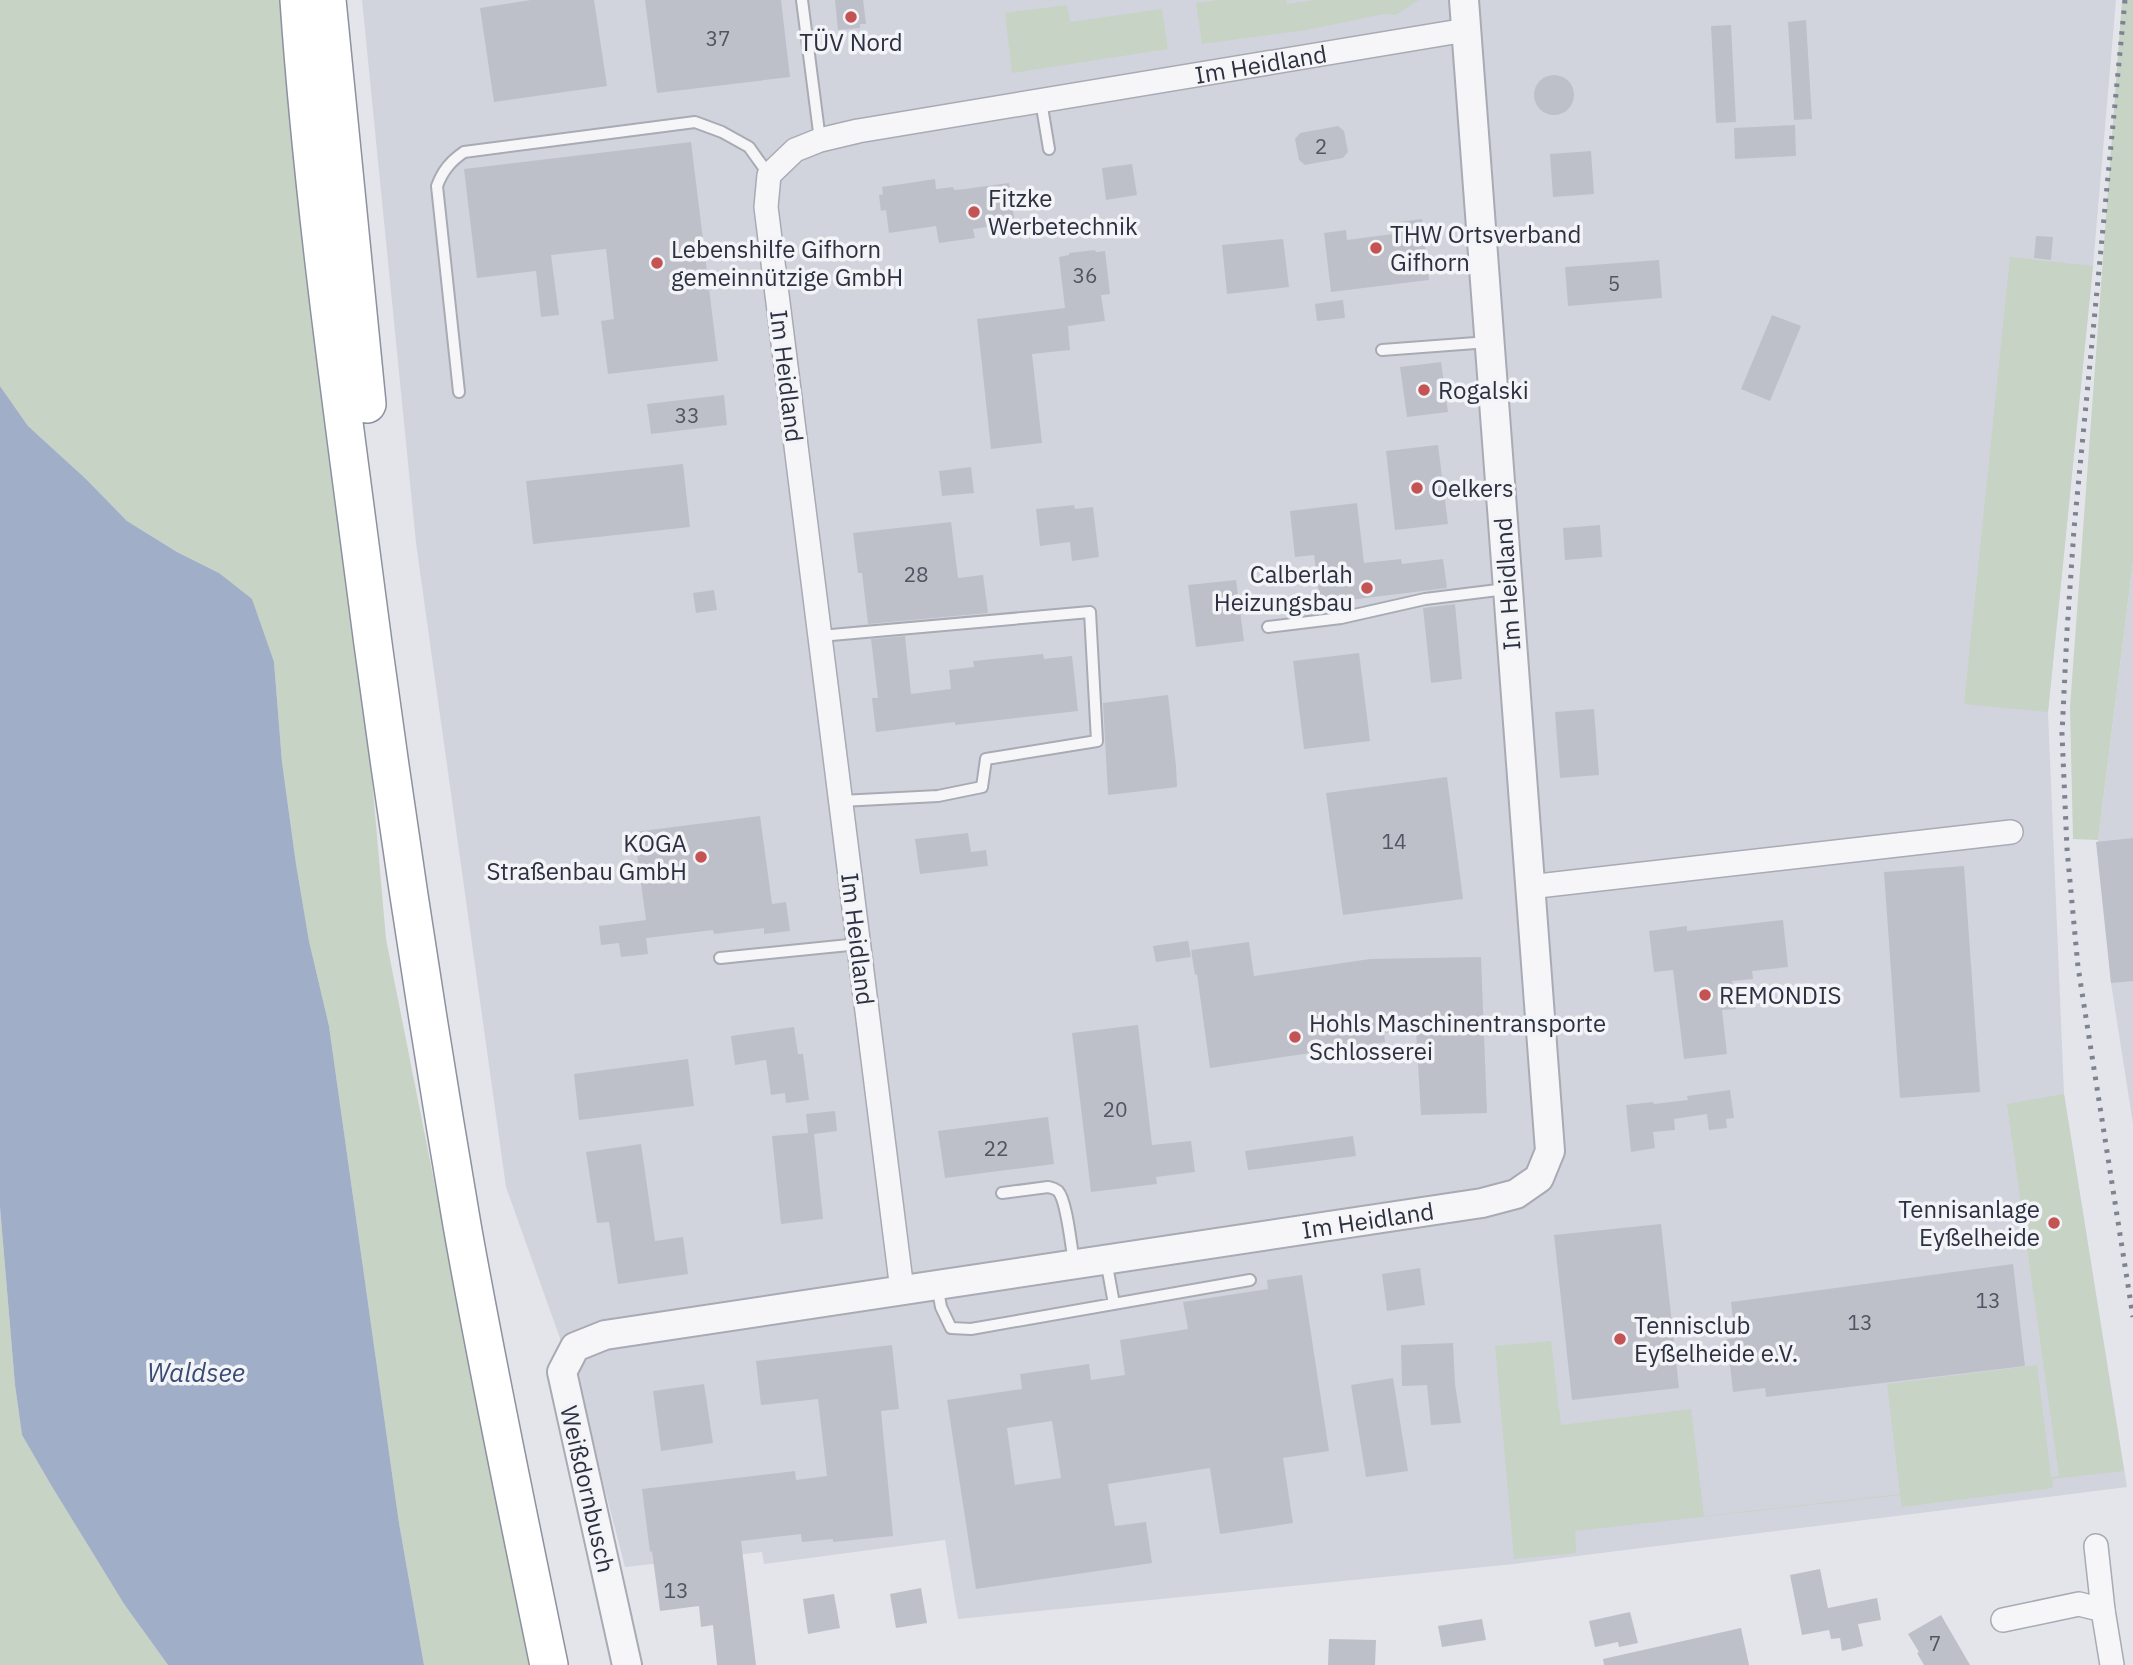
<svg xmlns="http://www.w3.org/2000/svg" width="2133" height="1665" font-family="'IBM Plex Sans',sans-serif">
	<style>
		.built { fill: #d1d4dc }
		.green { fill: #c7d3c5 }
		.water { fill: #a1aec7 }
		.building { fill: #bec0c9; fill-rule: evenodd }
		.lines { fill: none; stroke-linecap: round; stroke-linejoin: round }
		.service-casing { stroke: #a8abb4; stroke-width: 14 }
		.minor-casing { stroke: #a8abb4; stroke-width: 26 }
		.tertiary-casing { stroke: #a8abb4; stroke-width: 32 }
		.trunk-casing { stroke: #8c91a0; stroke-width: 40 }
		.service { stroke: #f6f6f9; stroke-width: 10 }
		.minor { stroke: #f6f6f9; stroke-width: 23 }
		.tertiary { stroke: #f6f6f9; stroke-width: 28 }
		.trunk { stroke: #fff; stroke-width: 37 }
		.rail { stroke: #7e8392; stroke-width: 5; stroke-dasharray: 3.5 7; stroke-linecap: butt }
		.poi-dot { fill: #c45354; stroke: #f3f4f7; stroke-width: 2.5 }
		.labels { text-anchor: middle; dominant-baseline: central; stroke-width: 7; stroke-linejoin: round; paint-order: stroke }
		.number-label { font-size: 21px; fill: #505563 }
		.poi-label { font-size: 24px; fill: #2c3141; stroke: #f3f4f7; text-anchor: start }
		.street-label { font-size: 24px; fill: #2c3141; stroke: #f3f4f7 }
		.water-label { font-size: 26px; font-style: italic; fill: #394b72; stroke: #f3f4f7 }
	</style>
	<rect width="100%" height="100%" fill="#e3e5ea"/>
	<path class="built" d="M 362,0 L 2116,0 L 2093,266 L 2048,712 L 2064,1094 L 2127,1487 L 1514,1564 L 958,1619 L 945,1540 L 764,1564 L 762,1552 L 625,1567 L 581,1397 L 506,1187 L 416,543 Z
		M 2133,562 L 2133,1124 L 2111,983 L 2098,840 Z"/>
	<path class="green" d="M 0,0 L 304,0 L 386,939 L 530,1665 L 424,1665 L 399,1523 L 329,1026 L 309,941 L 296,864 L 282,762 L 274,662 L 219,573 L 177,552 L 127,521 L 86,479 L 28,426 L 0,386 Z
		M 1218,0 L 1286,0 L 1287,4 L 1315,0 L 1419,0 L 1396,15 L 1384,14 L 1306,30 L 1202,44 L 1196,3 Z
		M 2122,0 L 2133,0 L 2133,562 L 2098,840 L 2073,839 L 2070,707 Z
		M 1067,5 L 1070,22 L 1162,9 L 1168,49 L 1012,73 L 1005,13 Z
		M 2010,257 L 2093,266 L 2048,712 L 1964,704 Z
		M 2064,1094 L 2124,1471 L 2052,1479 L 2053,1488 L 1902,1507 L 1900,1495 L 1575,1531 L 1576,1553 L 1514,1559 L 1495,1346 L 1551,1341 L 1561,1425 L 1691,1409 L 1704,1516 L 1900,1494 L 1887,1384 L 2037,1365 L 2051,1477 L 2059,1476 L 2007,1104 Z
		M 0,1207 L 15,1385 L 22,1435 L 51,1485 L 124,1604 L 168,1665 L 0,1665 Z"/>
	<path class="water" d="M 0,386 L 28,426 L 86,479 L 127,521 L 177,552 L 219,573 L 252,599 L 274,662 L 282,762 L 296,864 L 309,941 L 329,1026 L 399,1523 L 424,1665 L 168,1665 L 124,1604 L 51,1485 L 22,1435 L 15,1385 L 0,1207 Z"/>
	<path class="building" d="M 531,0 L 594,0 L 607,86 L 494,102 L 480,8 Z
		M 645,0 L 781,0 L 790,77 L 657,93 Z
		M 835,0 L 863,0 L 866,24 L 860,24 L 860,28 L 838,30 Z
		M 1806,20 L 1812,119 L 1794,120 L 1788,22 Z
		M 1731,25 L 1736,122 L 1716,123 L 1711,26 Z
		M1534 95a20 20 0 1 1 40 0a20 20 0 1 1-40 0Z
		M 1795,125 L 1796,156 L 1735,159 L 1734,128 Z
		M 1338,126 L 1344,131 L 1348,152 L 1343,158 L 1305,165 L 1299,160 L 1295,139 L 1300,133 Z
		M 691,142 L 718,361 L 608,374 L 601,321 L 614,319 L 606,249 L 551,255 L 559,315 L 541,317 L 536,271 L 477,278 L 464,169 Z
		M 1591,151 L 1594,194 L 1553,197 L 1550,154 Z
		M 1132,164 L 1137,195 L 1106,200 L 1102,168 Z
		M 935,179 L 936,189 L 953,187 L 954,190 L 965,189 L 1009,183 L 1015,223 L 973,229 L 975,238 L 939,243 L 936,226 L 889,233 L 886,210 L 881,211 L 879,195 L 883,194 L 882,187 Z
		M 1422,219 L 1429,280 L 1331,292 L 1324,233 L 1346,230 L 1347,240 L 1393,234 L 1392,223 Z
		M 2036,236 L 2053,237 L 2051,260 L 2034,258 Z
		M 1283,239 L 1289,287 L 1227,294 L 1222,245 Z
		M 1095,250 L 1096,252 L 1105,251 L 1110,294 L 1101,295 L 1105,321 L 1068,326 L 1070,350 L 1032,354 L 1042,443 L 991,449 L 977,319 L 1065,308 L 1059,257 L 1069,255 L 1069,253 Z
		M 1659,260 L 1662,298 L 1568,306 L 1565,267 Z
		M 1343,300 L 1345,318 L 1317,321 L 1315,304 Z
		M 1772,315 L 1801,326 L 1770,401 L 1741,389 Z
		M 1441,362 L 1448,412 L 1407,417 L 1400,367 Z
		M 724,395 L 727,425 L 651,434 L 647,404 Z
		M 1438,445 L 1448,524 L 1395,530 L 1386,451 Z
		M 683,464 L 690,527 L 533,544 L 526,481 Z
		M 971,467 L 974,493 L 942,496 L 939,471 Z
		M 1357,503 L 1364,563 L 1401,559 L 1402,564 L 1443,559 L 1447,588 L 1341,601 L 1342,610 L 1321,613 L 1314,555 L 1295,557 L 1290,511 Z
		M 1074,505 L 1075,509 L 1093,507 L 1099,557 L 1072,561 L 1070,542 L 1040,546 L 1036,509 Z
		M 951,522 L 958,578 L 983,575 L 988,613 L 868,624 L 862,573 L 858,573 L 853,533 Z
		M 1600,525 L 1602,557 L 1565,560 L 1563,528 Z
		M 1236,580 L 1244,641 L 1196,647 L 1188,585 Z
		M 714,590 L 717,610 L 696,613 L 693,593 Z
		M 1455,604 L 1462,679 L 1431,683 L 1423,608 Z
		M 905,636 L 911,694 L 951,689 L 949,670 L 974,667 L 973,661 L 1043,654 L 1044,659 L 1072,656 L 1078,711 L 955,725 L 955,722 L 876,732 L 872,698 L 878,698 L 871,639 Z
		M 1359,653 L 1370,741 L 1304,749 L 1293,661 Z
		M 1168,695 L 1176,766 L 1177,787 L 1108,795 L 1103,703 Z
		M 1594,709 L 1599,775 L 1560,778 L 1555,712 Z
		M 1447,777 L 1463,899 L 1343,915 L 1326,793 Z
		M 760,816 L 772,904 L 786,902 L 790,931 L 764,934 L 764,928 L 714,934 L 713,930 L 646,938 L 648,954 L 621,957 L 619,943 L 601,945 L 599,926 L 646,920 L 634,832 Z
		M 968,833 L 971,852 L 986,850 L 988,866 L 920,874 L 915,839 Z
		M 2133,838 L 2133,981 L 2111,983 L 2096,842 Z
		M 1964,866 L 1980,1092 L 1900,1098 L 1884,872 Z
		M 1783,920 L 1788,967 L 1752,971 L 1753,979 L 1732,981 L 1736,1009 L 1722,1010 L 1727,1054 L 1684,1059 L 1673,970 L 1654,972 L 1649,931 L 1687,926 L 1687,931 Z
		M 1188,941 L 1191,957 L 1156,962 L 1153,946 Z
		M 1249,942 L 1254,976 L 1370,959 L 1481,957 L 1487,1113 L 1421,1115 L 1416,1030 L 1384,1033 L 1385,1042 L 1210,1068 L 1197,974 L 1195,975 L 1191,950 Z
		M 1138,1025 L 1152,1145 L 1191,1141 L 1195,1172 L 1156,1177 L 1157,1184 L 1091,1192 L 1072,1033 Z
		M 794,1027 L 798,1054 L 803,1054 L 809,1100 L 786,1103 L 785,1093 L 771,1095 L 766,1060 L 735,1065 L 731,1036 Z
		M 688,1059 L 694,1106 L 579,1120 L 574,1074 Z
		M 1730,1090 L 1734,1118 L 1726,1119 L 1727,1128 L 1709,1130 L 1707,1114 L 1674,1119 L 1675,1130 L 1653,1132 L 1655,1148 L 1631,1152 L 1626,1105 L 1653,1102 L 1654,1104 L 1688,1100 L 1687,1096 Z
		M 835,1111 L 837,1131 L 814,1134 L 823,1219 L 781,1224 L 772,1136 L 808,1133 L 806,1114 Z
		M 1048,1117 L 1054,1164 L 945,1178 L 938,1131 Z
		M 1353,1136 L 1356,1156 L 1248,1170 L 1245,1151 Z
		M 641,1144 L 655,1241 L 683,1237 L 688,1274 L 618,1284 L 609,1222 L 597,1223 L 586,1152 Z
		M 1661,1224 L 1679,1388 L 1572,1400 L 1554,1235 Z
		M 2013,1264 L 2025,1366 L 1766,1397 L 1765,1388 L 1733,1392 L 1727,1339 L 1735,1338 L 1731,1302 Z
		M 1420,1268 L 1425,1305 L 1387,1311 L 1382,1274 Z
		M 1302,1275 L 1329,1451 L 1283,1458 L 1293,1523 L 1220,1534 L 1210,1468 L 1108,1484 L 1115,1526 L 1146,1522 L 1152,1563 L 976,1589 L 947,1400 L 1022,1389 L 1020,1374 L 1089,1364 L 1091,1380 L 1125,1375 L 1120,1340 L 1188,1329 L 1183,1302 L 1268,1289 L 1267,1280 ZM 1052,1421 L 1061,1478 L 1015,1485 L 1007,1428 Z
		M 1453,1343 L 1455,1384 L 1461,1423 L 1431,1425 L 1427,1385 L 1402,1386 L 1401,1345 Z
		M 892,1345 L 899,1409 L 881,1411 L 893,1536 L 833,1542 L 833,1539 L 802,1542 L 801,1534 L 741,1541 L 756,1665 L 717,1665 L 713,1625 L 701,1627 L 699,1606 L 660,1611 L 652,1551 L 650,1552 L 642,1489 L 795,1471 L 796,1480 L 827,1476 L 818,1399 L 761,1405 L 756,1361 Z
		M 1393,1378 L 1408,1471 L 1366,1477 L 1351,1385 Z
		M 704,1384 L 713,1443 L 661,1451 L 653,1391 Z
		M 1820,1569 L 1828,1608 L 1877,1598 L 1881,1620 L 1858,1624 L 1863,1646 L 1842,1651 L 1840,1638 L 1831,1639 L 1829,1630 L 1802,1635 L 1790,1575 Z
		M 921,1588 L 927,1623 L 896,1628 L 890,1594 Z
		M 834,1594 L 840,1628 L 808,1634 L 803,1599 Z
		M 1630,1612 L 1638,1643 L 1619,1647 L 1618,1642 L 1595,1647 L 1589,1621 Z
		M 1941,1615 L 1970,1665 L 1924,1665 L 1917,1653 L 1919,1652 L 1908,1634 Z
		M 1482,1619 L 1486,1640 L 1442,1647 L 1438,1626 Z
		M 1741,1628 L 1749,1665 L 1604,1665 L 1603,1659 Z
		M 1329,1639 L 1376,1640 L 1375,1665 L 1328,1665 Z"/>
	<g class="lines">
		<defs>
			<path id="service" d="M 802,0 L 820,140
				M 1041,101 L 1049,149
				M 1382,350 L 1489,342
				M 459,392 L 437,186 C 443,170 451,161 464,152 L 695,122 L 722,132 L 749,147 L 769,175
				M 1268,627 L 1341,618 L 1425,599 L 1506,589
				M 820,636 L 1090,612 L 1097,741 L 986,759 L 982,787 L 938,796 L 841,801
				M 720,958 L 859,944
				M 1002,1193 L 1048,1187 C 1053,1188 1054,1188 1058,1191 C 1067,1201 1071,1247 1074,1262
				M 1106,1260 L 1114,1304
				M 937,1285 L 941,1307 L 951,1328 L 971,1329 L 1250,1280"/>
			<g id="minor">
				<path d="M 1529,887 L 2011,832"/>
				<path id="s1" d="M 902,1290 L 766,207 L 769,175 L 795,150 L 820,140 L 858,131 L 1466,30"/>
				<path d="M 2096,1546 L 2103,1610 L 2112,1665"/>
				<path d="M 2003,1620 L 2079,1604 L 2103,1610"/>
			</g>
			<g id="tertiary">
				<path id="s2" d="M 627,1665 L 562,1372 L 575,1347 L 605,1335 L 1482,1203 L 1516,1194 L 1539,1178 L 1550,1151 L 1464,0"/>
			</g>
			<path id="trunk" d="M 299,0 C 311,174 334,348 357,522 C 387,757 422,991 462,1225 C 488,1372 519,1519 549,1665
				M 327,0 L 367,404"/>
		</defs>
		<use href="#service" class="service-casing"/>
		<use href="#minor" class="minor-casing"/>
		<use href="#tertiary" class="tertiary-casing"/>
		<use href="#trunk" class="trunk-casing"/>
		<use href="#service" class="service"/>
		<use href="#minor" class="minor"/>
		<use href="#tertiary" class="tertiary"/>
		<use href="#trunk" class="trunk"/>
		<path class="rail" d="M 2125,0 L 2074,529 L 2067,631 L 2062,734 L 2067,849 L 2078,967 L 2133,1317"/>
	</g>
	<g class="poi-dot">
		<circle cx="851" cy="17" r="7"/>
		<circle cx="974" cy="212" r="7"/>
		<circle cx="1376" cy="248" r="7"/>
		<circle cx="657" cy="263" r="7"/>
		<circle cx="1424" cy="390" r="7"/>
		<circle cx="1417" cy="488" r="7"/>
		<circle cx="1367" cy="588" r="7"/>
		<circle cx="701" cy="857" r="7"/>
		<circle cx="1705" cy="995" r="7"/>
		<circle cx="1295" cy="1037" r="7"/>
		<circle cx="2054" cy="1223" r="7"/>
		<circle cx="1620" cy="1339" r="7"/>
	</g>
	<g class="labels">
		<g class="number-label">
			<text x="718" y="38">37</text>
			<text x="1321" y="146">2</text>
			<text x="1085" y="275">36</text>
			<text x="1614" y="283">5</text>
			<text x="687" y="415">33</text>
			<text x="916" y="574">28</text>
			<text x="1394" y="841">14</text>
			<text x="1115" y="1109">20</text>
			<text x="996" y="1148">22</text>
			<text x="1988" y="1300">13</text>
			<text x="1860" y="1322">13</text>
			<text x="676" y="1590">13</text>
			<text x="1935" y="1643">7</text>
		</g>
		<g class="poi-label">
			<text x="851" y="42" text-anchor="middle">TÜV Nord</text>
			<text x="988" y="198">Fitzke<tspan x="988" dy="28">Werbetechnik</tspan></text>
			<text x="1390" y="234">THW Ortsverband<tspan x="1390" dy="28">Gifhorn</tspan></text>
			<text x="671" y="249">Lebenshilfe Gifhorn<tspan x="671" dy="28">gemeinnützige GmbH</tspan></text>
			<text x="1438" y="390">Rogalski</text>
			<text x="1431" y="488">Oelkers</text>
			<text x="1353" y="574" text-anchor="end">Calberlah<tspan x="1353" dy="28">Heizungsbau</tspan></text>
			<text x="687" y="843" text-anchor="end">KOGA<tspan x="687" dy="28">Straßenbau GmbH</tspan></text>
			<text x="1719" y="995">REMONDIS</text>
			<text x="1309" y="1023">Hohls Maschinentransporte<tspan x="1309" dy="28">Schlosserei</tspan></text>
			<text x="2040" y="1209" text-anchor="end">Tennisanlage<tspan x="2040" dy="28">Eyßelheide</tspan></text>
			<text x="1634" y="1325">Tennisclub<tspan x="1634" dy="28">Eyßelheide e.V.</tspan></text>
		</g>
		<g class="street-label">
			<text stroke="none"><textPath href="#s1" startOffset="1634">Im Heidland</textPath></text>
			<text transform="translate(787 376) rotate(83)">Im Heidland</text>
			<text transform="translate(1507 584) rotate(-94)">Im Heidland</text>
			<text transform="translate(858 939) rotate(83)">Im Heidland</text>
			<text stroke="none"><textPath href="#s2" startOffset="1132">Im Heidland</textPath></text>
			<text transform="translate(588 1489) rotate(77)">Weißdornbusch</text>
		</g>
		<g class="water-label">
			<text x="196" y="1372">Waldsee</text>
		</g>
	</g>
</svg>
